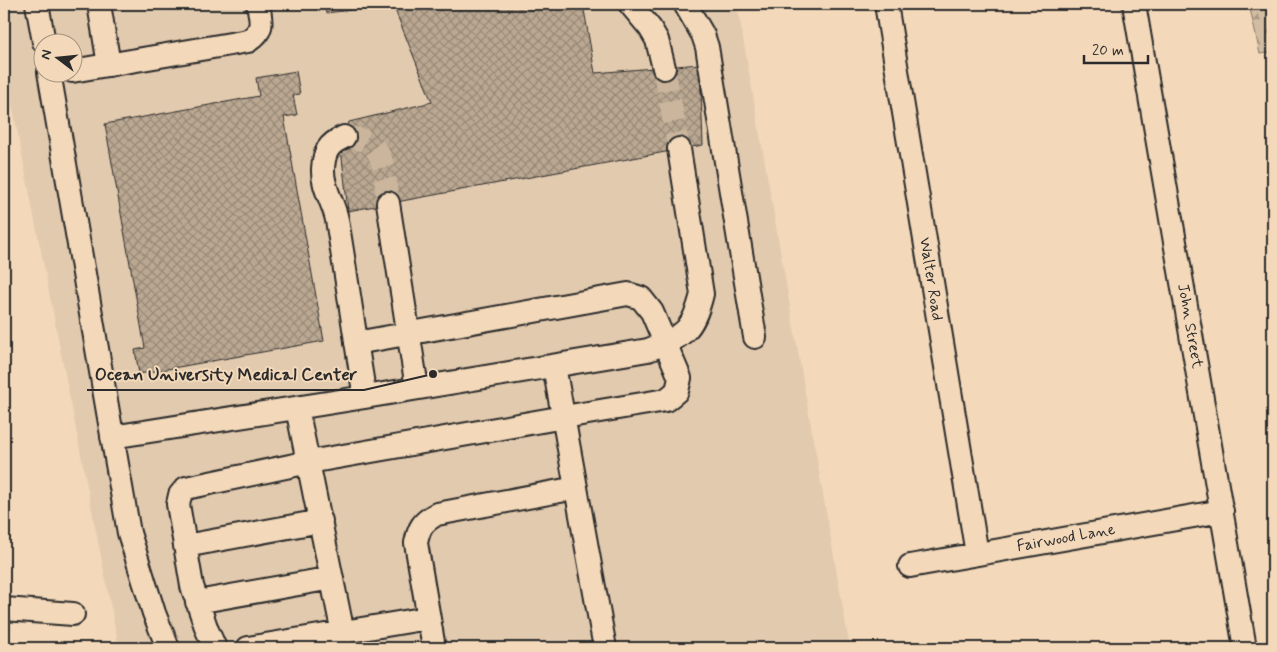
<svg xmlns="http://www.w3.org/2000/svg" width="1277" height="652" font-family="Mynerve,sans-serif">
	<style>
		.built { fill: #e2caae; fill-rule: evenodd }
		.forest { fill: url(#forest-firs); stroke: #7e7466 }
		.building { fill: url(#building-cross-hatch); stroke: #2b2b2b }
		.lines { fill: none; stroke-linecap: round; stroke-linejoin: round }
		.minor-tunnel { stroke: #cbb69d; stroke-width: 22; stroke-dasharray: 22 11; stroke-linecap: butt }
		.minor-casing { stroke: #2b2b2b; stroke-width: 26 }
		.minor { stroke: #f3d9ba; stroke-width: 22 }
		.labels { text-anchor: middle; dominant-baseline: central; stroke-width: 4; stroke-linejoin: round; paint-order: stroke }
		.street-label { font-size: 16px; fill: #2b2b2b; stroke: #f3d9ba }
		.leader { fill: none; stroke: #2b2b2b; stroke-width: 2 }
		.callout-dot { fill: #2b2b2b; stroke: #f3d9ba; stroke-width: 2 }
		.callout-label { font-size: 18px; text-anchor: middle; font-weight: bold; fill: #2b2b2b; stroke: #f3d9ba; stroke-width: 4; stroke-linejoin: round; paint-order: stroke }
	</style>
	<defs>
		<pattern id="forest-firs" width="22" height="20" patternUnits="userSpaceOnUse" patternTransform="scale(1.25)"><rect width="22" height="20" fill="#d2bda2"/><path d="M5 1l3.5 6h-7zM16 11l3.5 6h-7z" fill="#ab9a84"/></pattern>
		<pattern id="building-cross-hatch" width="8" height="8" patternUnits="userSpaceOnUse" patternTransform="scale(1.25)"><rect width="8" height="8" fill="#bba892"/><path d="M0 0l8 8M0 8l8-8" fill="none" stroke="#988977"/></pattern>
	</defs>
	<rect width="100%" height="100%" fill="#f3d9ba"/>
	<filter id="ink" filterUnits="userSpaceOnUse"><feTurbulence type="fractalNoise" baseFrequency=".02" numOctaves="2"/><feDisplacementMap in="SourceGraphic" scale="10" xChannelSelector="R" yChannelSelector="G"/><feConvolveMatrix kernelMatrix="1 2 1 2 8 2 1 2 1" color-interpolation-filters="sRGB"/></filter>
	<g filter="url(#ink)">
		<path class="built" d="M 4,4 L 737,4 L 850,648 L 119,648 L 11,99 L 4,46 ZM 42,42 L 72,42 L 72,72 L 42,72 Z"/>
		<path class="forest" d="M 1249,4 L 1273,4 L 1273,52 L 1260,54 Z"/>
		<path class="building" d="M 291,4 L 312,4 L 292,7 Z
			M 323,4 L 583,4 L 595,73 L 700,64 L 703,145 L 348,211 L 341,149 L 349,122 L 432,102 L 393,5 L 326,13 Z
			M 296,71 L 300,94 L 293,95 L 297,115 L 284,117 L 324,341 L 139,374 L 135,350 L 145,348 L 105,124 L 259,96 L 256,78 Z"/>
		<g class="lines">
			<path class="minor-tunnel" d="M 664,68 L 679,149
				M 344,137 C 388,138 383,170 388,203"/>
			<defs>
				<path id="minor" d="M 37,4 L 44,42
					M 99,4 L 109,65
					M 630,4 L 650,28 L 657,40 L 664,68
					M 685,4 L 703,35 L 707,47 L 755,337
					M 886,4 L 977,554
					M 1134,4 L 1245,648
					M 72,71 L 248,41 C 265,30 261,21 258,4
					M 49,72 L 129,533 L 154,613 L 168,648
					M 344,137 C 328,144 324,152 323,169 C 322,188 334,203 337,220 C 347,279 355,338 365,397
					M 388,203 L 417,388
					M 554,366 L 605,648
					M 297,408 L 346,648
					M 112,437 L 365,397 L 648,350 C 683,337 693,331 702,294 L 679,149
					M 185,546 L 321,521
					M 910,566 L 1222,511
					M 197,602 L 332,578
					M 4,609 L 73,614
					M 215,648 L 207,630 L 192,586 L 178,504 L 180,495 L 186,488 L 309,462 L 564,417 L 666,400 L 677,391 L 680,378 L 652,312 L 641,298 L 628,294 L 356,343
					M 248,648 L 428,618
					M 434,648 L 416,543 C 419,528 422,522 437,514 L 576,488"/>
			</defs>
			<use href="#minor" class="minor-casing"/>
			<use href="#minor" class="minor"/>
		</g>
	</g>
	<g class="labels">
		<g class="street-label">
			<text transform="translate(931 279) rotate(81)">Walter Road</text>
			<text transform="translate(1190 326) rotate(80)">John Street</text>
			<text transform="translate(1066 538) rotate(-10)">Fairwood Lane</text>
		</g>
	</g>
	<path class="leader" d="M433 374L364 390H87"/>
	<circle class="callout-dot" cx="433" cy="374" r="5"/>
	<g class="callout-label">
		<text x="226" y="380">Ocean University Medical Center</text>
	</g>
	<rect width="1277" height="652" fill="none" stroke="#f3d9ba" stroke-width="20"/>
	<rect x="10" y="10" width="1257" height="632" fill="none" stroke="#2b2b2b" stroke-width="2" filter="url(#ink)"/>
	<g transform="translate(58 58) rotate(286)"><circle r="24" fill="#f3d9ba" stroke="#a39381"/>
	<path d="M0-4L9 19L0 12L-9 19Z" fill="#2b2b2b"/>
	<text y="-8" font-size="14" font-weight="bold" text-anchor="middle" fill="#2b2b2b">N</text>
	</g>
	<path d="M1084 55v8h64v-8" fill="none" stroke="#2b2b2b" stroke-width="2.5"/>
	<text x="1092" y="55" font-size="15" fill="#2b2b2b" stroke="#f3d9ba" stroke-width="4" paint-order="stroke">20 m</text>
</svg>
